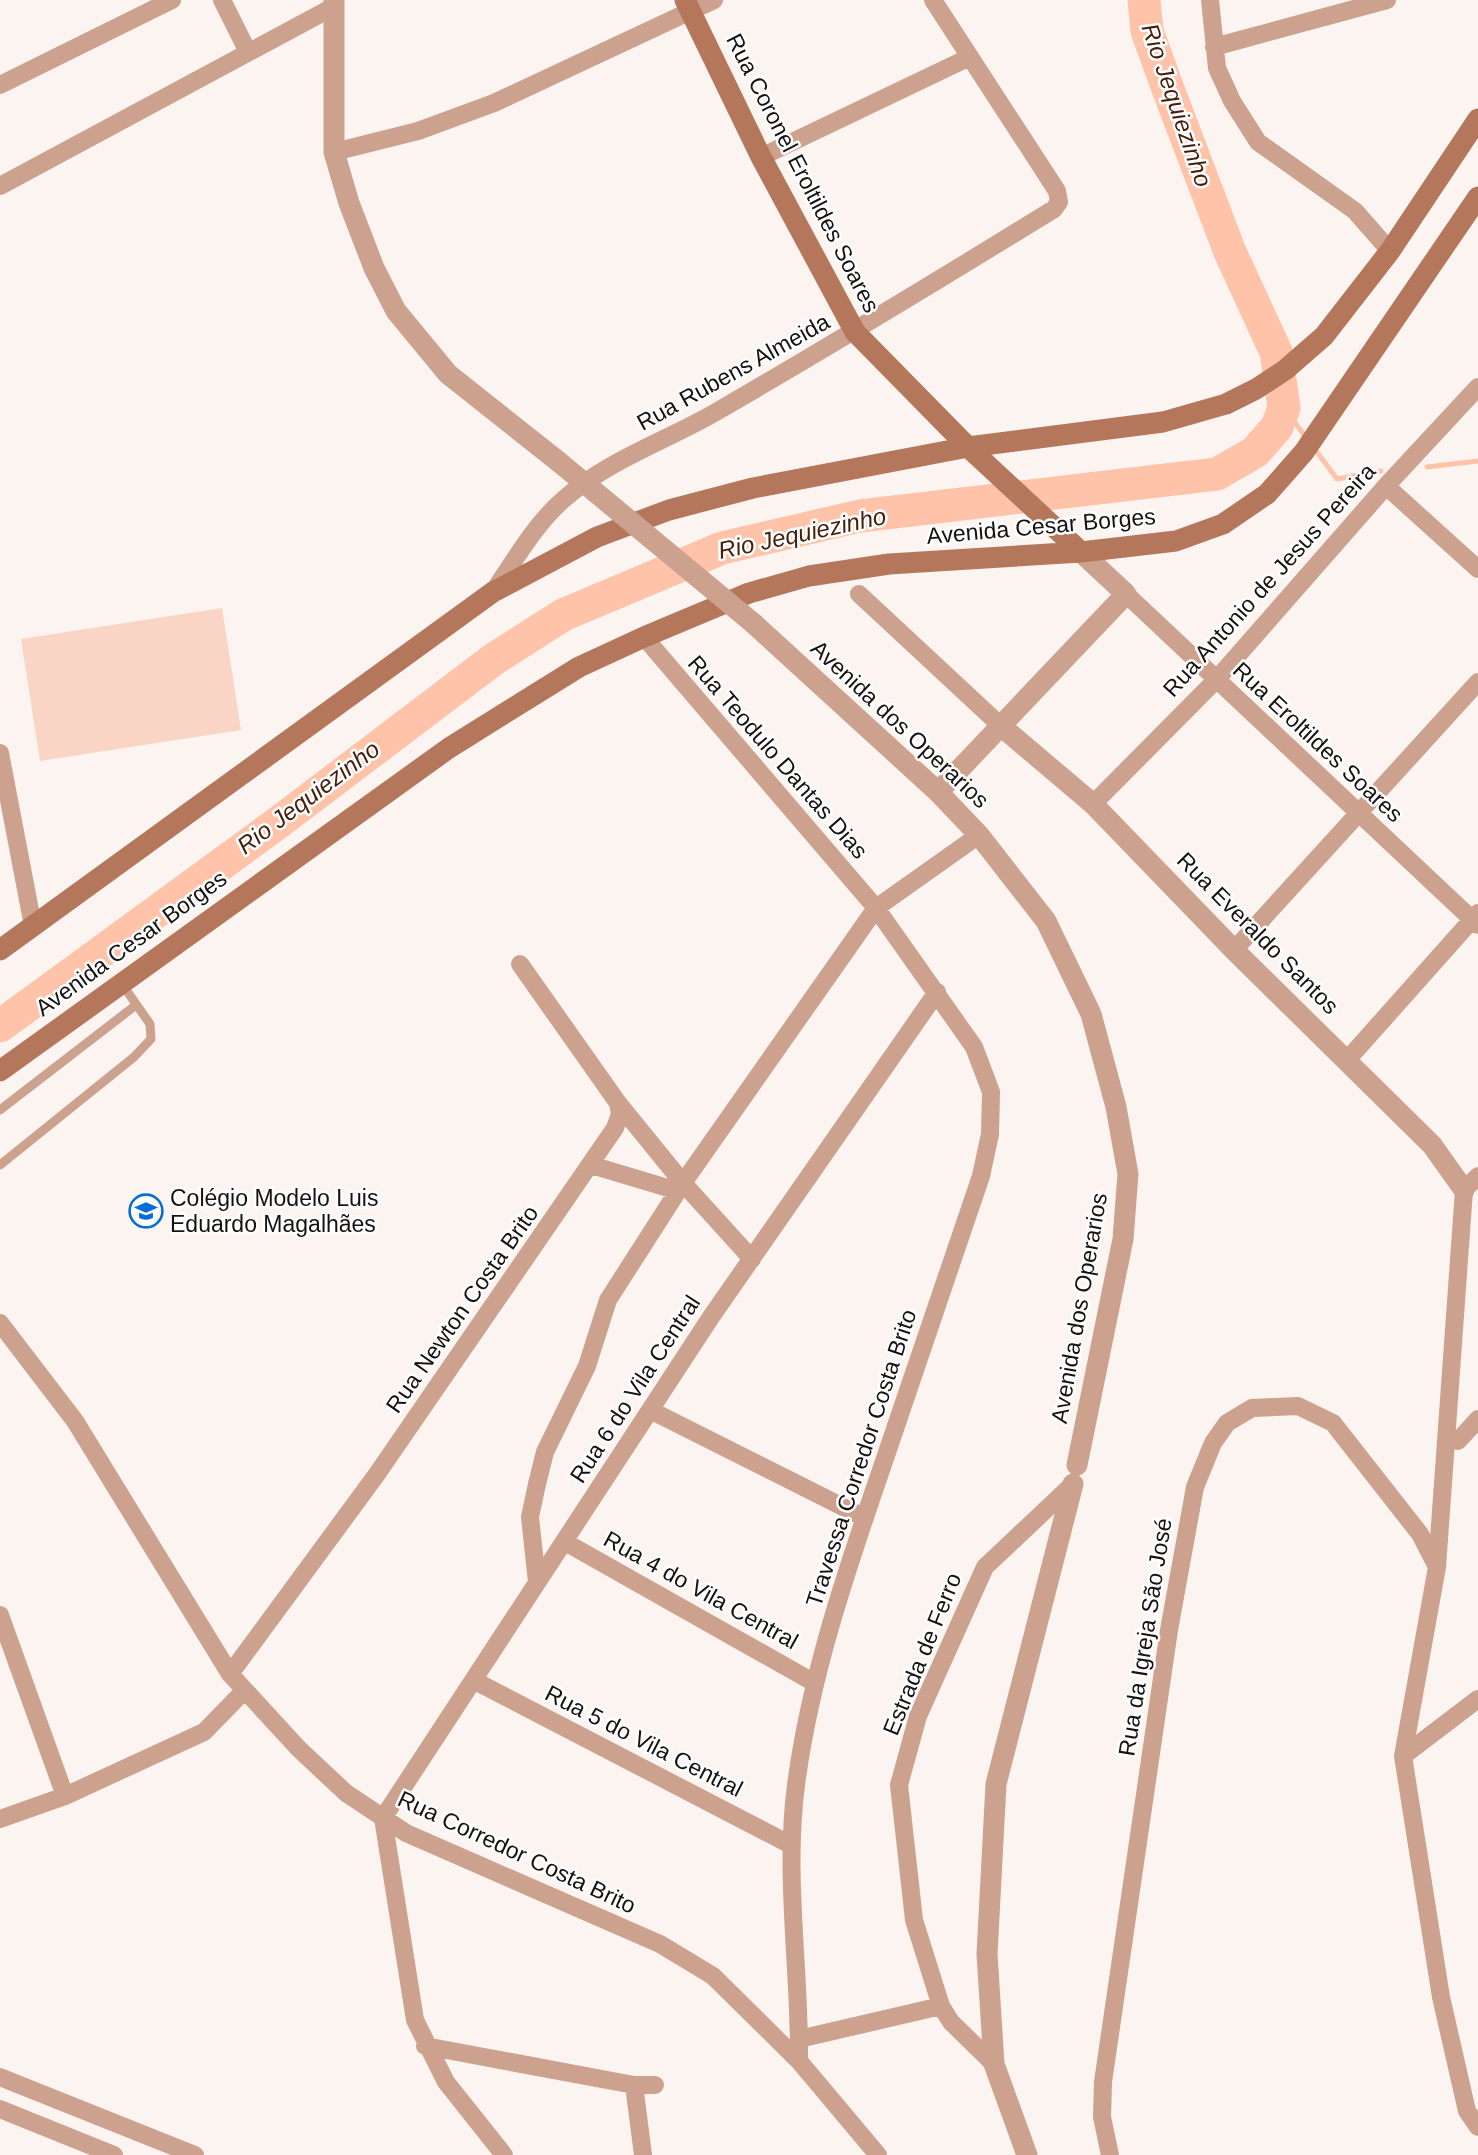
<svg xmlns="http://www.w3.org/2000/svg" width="1478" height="2155" font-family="Helvetica,sans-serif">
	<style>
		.green { fill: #fad4c4 }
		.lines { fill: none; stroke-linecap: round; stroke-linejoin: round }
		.stream { stroke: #fec3a8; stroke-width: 5 }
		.river { stroke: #fec3a8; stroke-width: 33 }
		.service { stroke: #cca18e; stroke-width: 9 }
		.minor { stroke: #cca18e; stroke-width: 18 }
		.tertiary { stroke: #cca18e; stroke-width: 21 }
		.secondary { stroke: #b4775b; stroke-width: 21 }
		.tertiary-bridge { stroke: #cca18e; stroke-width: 21 }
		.labels { text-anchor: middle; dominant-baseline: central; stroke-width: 5; stroke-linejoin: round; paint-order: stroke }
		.street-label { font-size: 23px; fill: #151312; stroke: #fff }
		.poi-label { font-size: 23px; fill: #151312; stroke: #fff; text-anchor: start }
		.water-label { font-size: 24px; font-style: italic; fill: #441f0d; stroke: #fff }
	</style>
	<rect width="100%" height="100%" fill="#fcf4f1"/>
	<path class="green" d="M 222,608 L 241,730 L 40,761 L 21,639 Z"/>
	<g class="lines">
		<path class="stream" d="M 1284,408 L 1308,440
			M 1314,448 L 1337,479 L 1381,471
			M 1427,467 L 1478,461"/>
		<path class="river" d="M 0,1026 L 279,822 L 494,659 L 563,615 L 722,548 L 860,516 L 1217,474 L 1255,452 L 1277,427 L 1284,408 L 1276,352 L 1230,252 L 1168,89 L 1147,31 L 1144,0"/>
		<path class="service" d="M 0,1110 L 136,1005
			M 0,1165 L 134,1057 L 151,1039 L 150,1024 L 122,984"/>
		<path class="minor" d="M 222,0 L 248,52
			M 1210,0 L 1217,68 L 1232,101 L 1258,142 L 1355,211 L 1390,251
			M 1214,47 L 1387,0
			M 0,85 L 172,0
			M 334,152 L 418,131 L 494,103 L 714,0
			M 761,157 L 970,57
			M 0,186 L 333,7
			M 1386,486 L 1478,569
			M 493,592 C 515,560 535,524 564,499 C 608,460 666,441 716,412 C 830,346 942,278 1054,209 L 1059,202 L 1057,191 L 933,0
			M 859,594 L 1001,726
			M 1126,594 L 1478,925
			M 644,637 L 876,908 L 974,1047 L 991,1092 L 990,1134 L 981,1176 C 947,1275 914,1374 880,1473 C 845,1575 810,1678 796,1785 C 784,1876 800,1969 799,2061
			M 0,753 L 33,926
			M 1093,804 L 1216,680 L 1386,486 L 1478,387
			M 1234,950 L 1478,682
			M 1348,1059 L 1478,913
			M 618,1103 L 683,1183 L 752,1259
			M 591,1165 L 678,1191
			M 1478,1176 L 1464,1190 L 1437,1567 L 1403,1756 L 1441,1997 L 1467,2111 L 1478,2127
			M 0,1323 L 75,1421 L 230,1674 L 299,1749 L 346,1793 L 406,1833 L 660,1944 L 713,1976 L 799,2061 L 878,2155
			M 650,1410 L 865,1518
			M 1458,1441 L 1478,1419
			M 565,1542 L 813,1682
			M 537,1582 L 530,1517 L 537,1484 L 545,1452 L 587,1366 L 608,1300 L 683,1183 L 876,908 L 979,835
			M 0,1615 L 65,1796
			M 230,1674 L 377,1474 L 615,1128 L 620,1114 L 618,1103 L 520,964
			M 475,1681 L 791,1845
			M 1403,1756 L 1478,1699
			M 0,1819 L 65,1796 L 204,1732 L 244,1691
			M 799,2039 L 941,2006
			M 425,2046 L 634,2085 L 643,2155
			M 994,2064 L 951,2022 L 941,2006 L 914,1920 L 899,1785 L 918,1716 L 985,1567 L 1073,1484
			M 0,2077 L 195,2155
			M 634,2085 L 655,2085
			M 0,2109 L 114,2155
			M 504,2155 L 446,2082 L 415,2020 L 383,1818 L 711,1317 L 937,992
			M 1110,2155 L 1102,2117 L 1103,2082 L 1169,1630 L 1195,1487 L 1213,1443 L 1227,1423 L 1252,1408 L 1298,1406 L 1333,1423 L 1420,1534 L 1437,1567"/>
		<path class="tertiary" d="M 334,0 L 334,152 L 349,203 L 374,268 L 396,311 L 448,374 L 559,462
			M 753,623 L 938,792 L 979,835 L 1046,921 L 1091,1014 L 1116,1107 L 1128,1174 L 1123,1239 L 1077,1465
			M 1001,726 L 1093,804 L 1234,950 L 1432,1145 L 1464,1190
			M 938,792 L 1126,594 L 1081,552
			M 1027,2155 L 994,2064 L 987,1954 L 996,1784 L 1073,1484"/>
		<path class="secondary" d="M 685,0 L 761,157 L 855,332 L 968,447 L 1081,552
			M 0,950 L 493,592 L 597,537 L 669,510 L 753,488 L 968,447 L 1163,422 L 1226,404 L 1256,389 L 1285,370 L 1324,336 L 1390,251 L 1478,119
			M 0,1071 L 449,748 L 579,667 L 644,637 L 749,593 L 809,576 L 889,564 L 1081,552 L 1176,541 L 1223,524 L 1267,494 L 1304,452 L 1478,197"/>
		<path class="tertiary-bridge" d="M 559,462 L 753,623"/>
	</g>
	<defs>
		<symbol id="school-ring" viewBox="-11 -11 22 22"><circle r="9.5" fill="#fff" stroke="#046ed6" stroke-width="1.5"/><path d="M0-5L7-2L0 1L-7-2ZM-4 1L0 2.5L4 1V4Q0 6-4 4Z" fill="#046ed6"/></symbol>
	</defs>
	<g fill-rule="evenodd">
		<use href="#school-ring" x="127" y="1192" width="38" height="38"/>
	</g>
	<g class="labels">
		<g class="street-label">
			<text transform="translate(803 173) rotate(63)">Rua Coronel Eroltildes Soares</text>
			<text transform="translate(733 372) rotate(-29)">Rua Rubens Almeida</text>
			<text transform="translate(1041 526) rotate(-5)">Avenida Cesar Borges</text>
			<text transform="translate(1269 580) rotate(-48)">Rua Antonio de Jesus Pereira</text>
			<text transform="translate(900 724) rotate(43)">Avenida dos Operarios</text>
			<text transform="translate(1318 742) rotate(43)">Rua Eroltildes Soares</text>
			<text transform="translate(778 757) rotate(49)">Rua Teodulo Dantas Dias</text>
			<text transform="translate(1258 933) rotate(45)">Rua Everaldo Santos</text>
			<text transform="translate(131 943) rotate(-36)">Avenida Cesar Borges</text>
			<text transform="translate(1079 1308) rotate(-80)">Avenida dos Operarios</text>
			<text transform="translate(462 1309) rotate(-55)">Rua Newton Costa Brito</text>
			<text transform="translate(635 1389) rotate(-57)">Rua 6 do Vila Central</text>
			<text transform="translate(861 1458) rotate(-72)">Travessa Corredor Costa Brito</text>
			<text transform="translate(701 1590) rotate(29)">Rua 4 do Vila Central</text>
			<text transform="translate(1145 1637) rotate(-81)">Rua da Igreja São José</text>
			<text transform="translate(922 1654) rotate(-68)">Estrada de Ferro</text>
			<text transform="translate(644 1741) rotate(27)">Rua 5 do Vila Central</text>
			<text transform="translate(517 1852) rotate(25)">Rua Corredor Costa Brito</text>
		</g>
		<g class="poi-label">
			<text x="170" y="1198">Colégio Modelo Luis<tspan x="170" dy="26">Eduardo Magalhães</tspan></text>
		</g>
		<g class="water-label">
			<text transform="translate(1177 105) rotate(71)">Rio Jequiezinho</text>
			<text transform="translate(802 533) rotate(-12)">Rio Jequiezinho</text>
			<text transform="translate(308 797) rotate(-37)">Rio Jequiezinho</text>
		</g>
	</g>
</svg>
